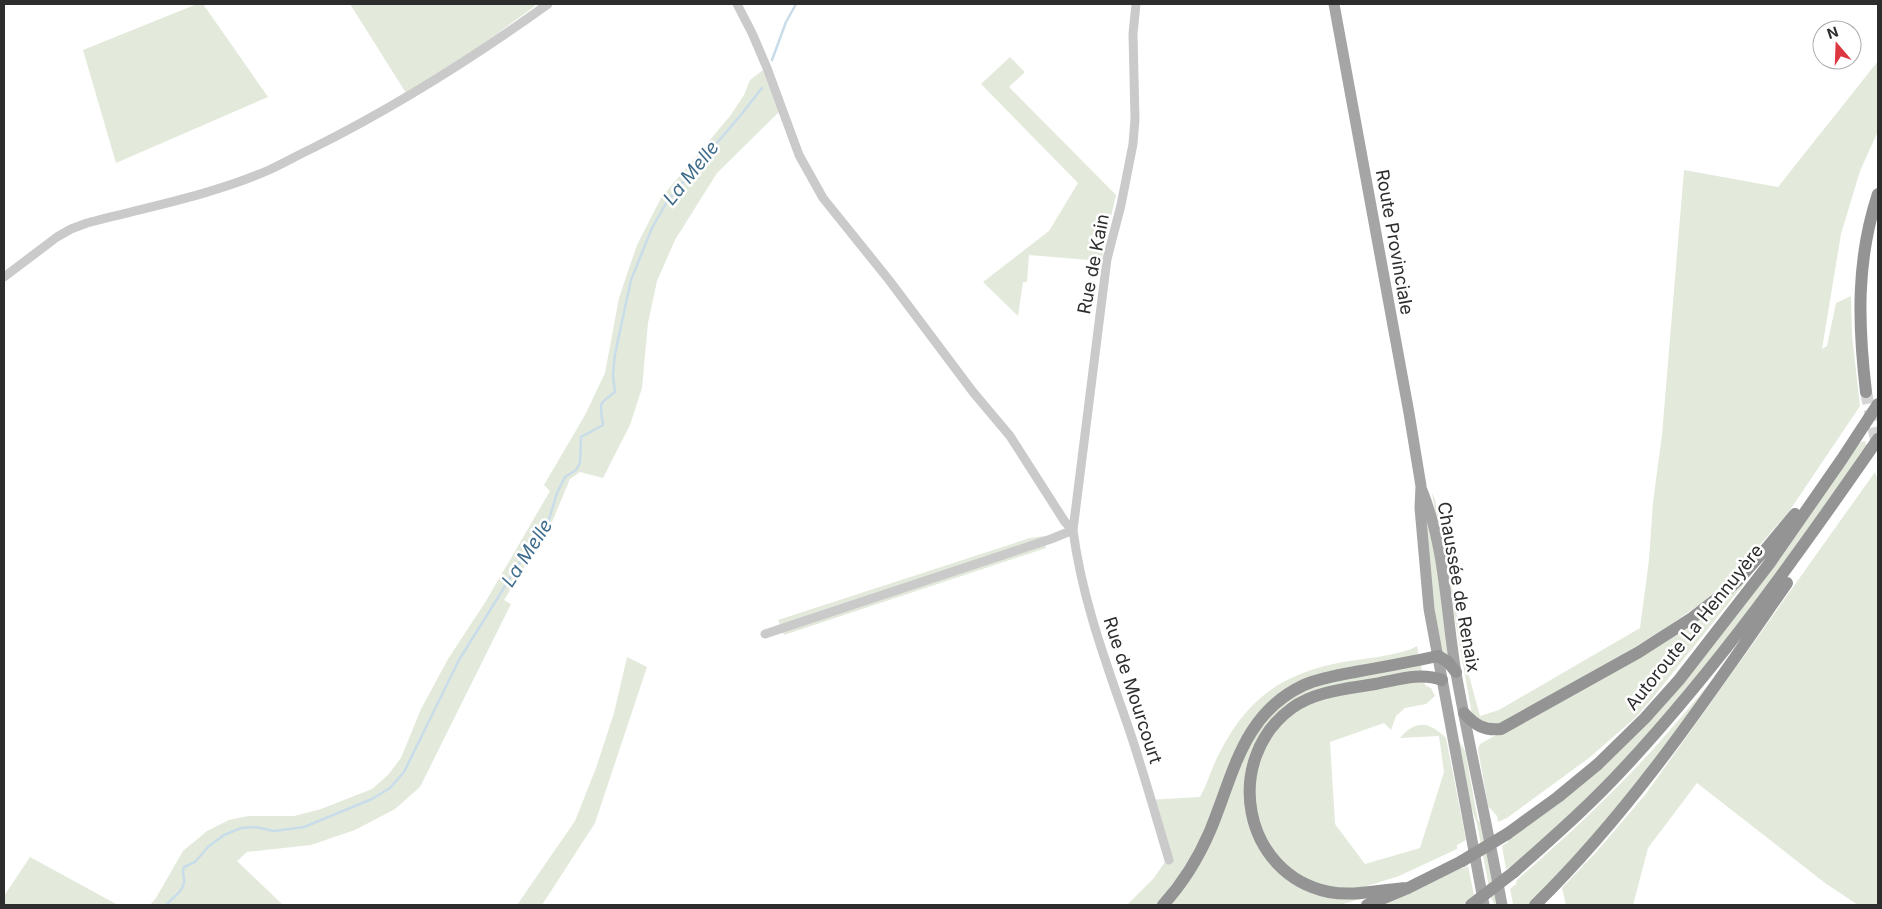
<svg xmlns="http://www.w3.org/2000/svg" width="1882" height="909" font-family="Inter,sans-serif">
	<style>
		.green { fill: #e3eadb }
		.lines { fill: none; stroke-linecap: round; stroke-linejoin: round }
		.stream { stroke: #c8dce9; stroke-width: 2.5 }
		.highway-tunnel { stroke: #d5d5d5; stroke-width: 12; stroke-dasharray: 12 6; stroke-linecap: butt }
		.minor { stroke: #cacaca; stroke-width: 9 }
		.major { stroke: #a5a5a5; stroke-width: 11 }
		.highway { stroke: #949494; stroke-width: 12 }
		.highway-bridge { stroke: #949494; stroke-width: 12 }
		.labels { text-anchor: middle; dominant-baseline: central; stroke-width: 5; stroke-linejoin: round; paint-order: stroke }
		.street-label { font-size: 18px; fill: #2d2d2d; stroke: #fff }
		.water-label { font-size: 19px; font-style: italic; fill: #3f6c8a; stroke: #fff }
	</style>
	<rect width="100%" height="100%" fill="#fff"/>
	<path class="green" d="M 197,4 L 203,4 L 268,97 L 116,163 L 83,50 Z
		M 350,4 L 533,4 L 535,6 L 472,52 L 406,93 Z
		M 1010,57 L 1025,72 L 1009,87 L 1116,195 L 1101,261 L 1029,255 L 1027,282 L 1023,282 L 1018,316 L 983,282 L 1049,231 L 1078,183 L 981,84 Z
		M 1878,61 L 1878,131 L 1860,171 L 1841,234 L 1822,349 L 1827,346 L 1836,303 L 1851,296 L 1852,335 L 1860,406 L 1788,513 L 1728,581 L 1700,604 L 1656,635 L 1496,726 L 1485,726 L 1472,714 L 1432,493 L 1435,499 L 1468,672 L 1480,716 L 1499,710 L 1640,628 L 1649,560 L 1653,502 L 1662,435 L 1684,170 L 1778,187 Z
		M 763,70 L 779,112 L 717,173 L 675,240 L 657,281 L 648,323 L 642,388 L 630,425 L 603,478 L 580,472 L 570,479 L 544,541 L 533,553 L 504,600 L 511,604 L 420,787 L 395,809 L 355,830 L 311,845 L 247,852 L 237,861 L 283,905 L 150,905 L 156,898 L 183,851 L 207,831 L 229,820 L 248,816 L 294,816 L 321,809 L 372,789 L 388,775 L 401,758 L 421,709 L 448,659 L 486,601 L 550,491 L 544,485 L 585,415 L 605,373 L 619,298 L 629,268 L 637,245 L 661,198 L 730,116 L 744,95 L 750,80 Z
		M 1865,441 L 1867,448 L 1761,598 L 1676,704 L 1601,786 L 1515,865 L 1506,869 L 1502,846 L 1508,842 L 1508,839 L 1624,746 L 1858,443 Z
		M 1875,472 L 1878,482 L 1878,905 L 1858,905 L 1825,883 L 1697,783 L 1648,848 L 1633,905 L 1566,905 L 1562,888 L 1598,850 L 1645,795 Z
		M 1427,512 L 1454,666 L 1441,652 L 1427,560 Z
		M 1044,536 L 1046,548 L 784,635 L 778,620 L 1030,538 Z
		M 1763,560 L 1655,695 L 1636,717 L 1589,758 L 1507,818 L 1498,822 L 1497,816 L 1488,806 L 1478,749 L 1480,744 L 1646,651 Z
		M 1417,646 L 1425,685 L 1431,688 L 1435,696 L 1426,704 L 1405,708 L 1396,716 L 1391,730 L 1384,723 L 1330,742 L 1335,824 L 1365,864 L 1420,848 L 1444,772 L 1439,736 L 1400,738 C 1416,720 1428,721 1446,738 L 1466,840 L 1457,845 L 1457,849 L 1399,876 L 1364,887 L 1360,899 L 1340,905 L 1127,905 L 1154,878 L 1166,860 L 1147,800 L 1200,797 C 1208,783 1212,766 1220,752 C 1248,697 1284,673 1343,662 C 1362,659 1402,655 1417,646 Z
		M 627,657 L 647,667 L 595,823 L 542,905 L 517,905 L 575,821 L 596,768 L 614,713 Z
		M 1730,658 L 1658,760 L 1533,905 L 1512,905 L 1513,904 L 1510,889 L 1516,884 L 1517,880 C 1552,849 1587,818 1620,784 C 1659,745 1695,701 1730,658 Z
		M 1456,736 L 1465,751 L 1478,820 L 1481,823 L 1497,900 L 1495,905 L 1491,898 L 1477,824 L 1468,798 Z
		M 30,857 L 118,905 L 4,905 L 4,896 Z
		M 1468,866 L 1474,895 L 1463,905 L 1377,905 L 1460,867 L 1463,868 Z"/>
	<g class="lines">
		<path class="stream" d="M 772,60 L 786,22 L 796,4
			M 166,905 C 172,898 182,893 184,883 C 185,876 181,873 184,867 L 195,862 L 209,846 L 224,835 L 241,828 L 256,827 L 274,831 L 304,827 L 372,799 L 390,788 L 404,772 L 459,660 L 525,554 L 546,529 L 557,493 L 565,477 L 576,470 L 580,463 L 581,437 L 603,425 C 600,403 597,405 615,392 L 613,375 L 615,354 L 631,280 L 652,228 L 668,200 L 740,116 L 762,88"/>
		<path class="highway-tunnel" d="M 1866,392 L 1878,449"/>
		<path class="minor" d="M 737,4 L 752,33 L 767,68 L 799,155 L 823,198 L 889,280 L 973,392 L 1010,436 L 1065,522 L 1073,530
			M 1136,4 L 1133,34 L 1135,119 L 1133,144 L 1121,205 L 1107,259 L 1073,530 C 1082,600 1107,665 1130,732 C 1144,774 1156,817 1169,860
			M 4,277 L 57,237 L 71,229 L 87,223 C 147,207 212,195 269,170 C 284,163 298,155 313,148 C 395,107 473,58 548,4
			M 765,634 L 1051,539 L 1073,530"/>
		<path class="major" d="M 1334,4 L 1409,413 L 1421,486 L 1420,508 L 1429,609 L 1484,905
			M 1422,490 C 1445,547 1446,613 1456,673 C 1470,751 1488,828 1502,905"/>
		<path class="highway" d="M 1866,392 C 1858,324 1856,260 1878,194
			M 1464,713 C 1475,725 1484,731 1501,729 L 1639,652 L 1692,618 L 1724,593 L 1737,581 L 1765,550 L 1795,514
			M 1507,834 L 1558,797 L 1598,764 L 1645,718 L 1679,680 L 1769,564 L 1842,459 L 1878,404
			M 1514,872 C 1551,839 1590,805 1624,768 C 1719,666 1799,553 1878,439
			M 1408,888 C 1382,889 1355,897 1329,892 C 1242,874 1222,759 1292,708 C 1315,691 1347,689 1375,684 C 1397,680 1420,672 1442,680
			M 1163,905 C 1183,883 1198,859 1210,831 C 1234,774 1242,714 1304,685 C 1320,678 1338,675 1355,672 C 1383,667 1410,662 1438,656 L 1448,662 L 1456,672
			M 1367,905 L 1408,888 L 1462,861
			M 1535,905 C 1633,809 1709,695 1787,583"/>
		<path class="highway-bridge" d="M 1462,861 L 1507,834
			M 1471,905 L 1514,872"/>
	</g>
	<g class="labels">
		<g class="street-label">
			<text transform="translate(1395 242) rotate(80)">Route Provinciale</text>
			<text transform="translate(1093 264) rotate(-79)">Rue de Kain</text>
			<text transform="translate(1459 587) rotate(80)">Chaussée de Renaix</text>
			<text transform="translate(1694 627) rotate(-51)">Autoroute La Hennuyère</text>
			<text transform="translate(1133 690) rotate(72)">Rue de Mourcourt</text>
		</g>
		<g class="water-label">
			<text transform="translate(691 173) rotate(-51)">La Melle</text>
			<text transform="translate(527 553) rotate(-57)">La Melle</text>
		</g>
	</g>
	<rect width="1882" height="909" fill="none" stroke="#2d2d2d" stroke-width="10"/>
	<g transform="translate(1837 45) rotate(341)"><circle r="24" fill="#ffffff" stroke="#ababab"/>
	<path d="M0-4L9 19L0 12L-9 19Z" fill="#dc3741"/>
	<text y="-8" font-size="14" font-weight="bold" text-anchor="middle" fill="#2d2d2d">N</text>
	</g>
</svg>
